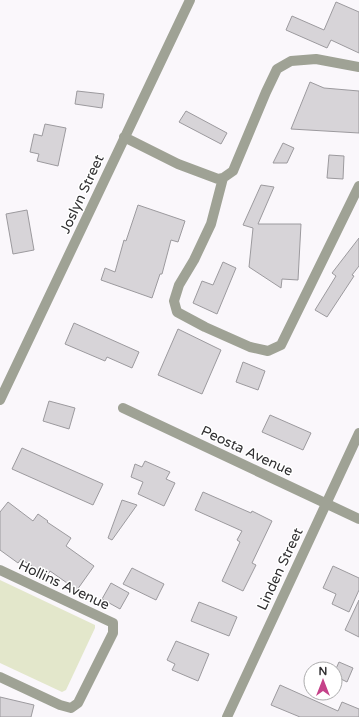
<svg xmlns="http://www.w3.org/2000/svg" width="359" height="717" font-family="'Varela Round',sans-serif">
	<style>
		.green { fill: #e3e7cb }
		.building { fill: #d7d4d8; stroke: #9c9a9e }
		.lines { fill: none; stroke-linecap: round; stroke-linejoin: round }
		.minor { stroke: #9fa295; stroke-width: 10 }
		.labels { text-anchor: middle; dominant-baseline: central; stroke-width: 3; stroke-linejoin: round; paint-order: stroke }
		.street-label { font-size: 14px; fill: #302f31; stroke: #fff }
	</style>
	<rect width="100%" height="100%" fill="#faf7fb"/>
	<path class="green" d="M 0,580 L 95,625 L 95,628 L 66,690 L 62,692 L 0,663 Z"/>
	<path class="building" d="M 336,2 L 359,12 L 359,53 L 331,40 L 327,48 L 286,30 L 292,16 L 324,30 Z
		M 310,82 L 324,88 L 359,91 L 359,133 L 291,129 Z
		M 77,91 L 104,94 L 102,108 L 75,104 Z
		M 186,111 L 227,133 L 221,144 L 179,122 Z
		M 45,124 L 66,128 L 58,166 L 37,161 L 39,154 L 30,152 L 34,134 L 42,136 Z
		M 283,143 L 294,148 L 287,163 L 273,163 Z
		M 329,155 L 344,156 L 343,179 L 327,178 Z
		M 261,185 L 274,187 L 258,224 L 301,224 L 298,280 L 282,279 L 281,288 L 249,267 L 253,228 L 243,225 Z
		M 138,205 L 185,221 L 178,242 L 171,240 L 162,274 L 160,274 L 152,298 L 101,280 L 105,268 L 115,272 L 124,240 L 126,241 Z
		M 27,210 L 34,250 L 13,254 L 6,214 Z
		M 359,238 L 359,266 L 352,275 L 354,276 L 327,317 L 315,310 L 336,276 L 332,273 Z
		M 223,262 L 236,268 L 217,314 L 193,303 L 202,281 L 213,285 Z
		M 74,323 L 139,352 L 132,368 L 107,357 L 105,361 L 65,344 Z
		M 178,329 L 221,350 L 202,394 L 158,375 Z
		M 243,362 L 265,371 L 258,390 L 236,382 Z
		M 49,401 L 75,408 L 69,429 L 43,421 Z
		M 270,415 L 311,433 L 303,450 L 262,432 Z
		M 22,448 L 103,484 L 93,505 L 12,469 Z
		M 145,461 L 170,472 L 166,479 L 175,483 L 164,506 L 138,494 L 143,482 L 131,477 L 135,464 L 142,467 Z
		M 203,492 L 251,513 L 252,511 L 272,521 L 252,563 L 256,565 L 243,591 L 222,581 L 240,542 L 237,540 L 242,531 L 195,510 Z
		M 122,500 L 137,505 L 112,540 L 108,538 Z
		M 8,502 L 33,521 L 38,514 L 48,521 L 47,522 L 71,538 L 66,546 L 94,566 L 77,590 L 50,571 L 47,576 L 21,559 L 18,563 L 0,550 L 0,512 Z
		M 333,566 L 359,578 L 359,590 L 349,612 L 332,604 L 336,594 L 323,588 Z
		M 132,568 L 164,584 L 156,600 L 123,584 Z
		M 111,583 L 129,593 L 120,609 L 102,599 Z
		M 359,600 L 359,637 L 345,630 Z
		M 199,602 L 237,617 L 229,636 L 191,621 Z
		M 176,641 L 209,654 L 198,681 L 172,670 L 175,664 L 167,660 Z
		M 339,662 L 353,668 L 347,682 L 335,676 L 335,671 Z
		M 280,685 L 338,711 L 342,702 L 359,709 L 359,717 L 300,717 L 271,705 Z
		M 0,697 L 34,705 L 31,717 L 0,717 Z"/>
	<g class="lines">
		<path class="minor" d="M 124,137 L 178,164 L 218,179 L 223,178
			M 223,178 L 211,224 L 194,260 L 179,285 L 174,301 L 177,312 L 205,327 L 250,347 L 268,351 L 281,345 L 359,186
			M 223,178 L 233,171 L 266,92 L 277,69 L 291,61 L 316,59 L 359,67
			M 0,400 L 190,0
			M 123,408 L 359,519
			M 0,570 L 113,623 L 113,633 L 78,703 L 71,708 L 60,705 L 0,677
			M 227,717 L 359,433"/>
	</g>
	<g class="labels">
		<g class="street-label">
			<text transform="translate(82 194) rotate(-65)">Joslyn Street</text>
			<text transform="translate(247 451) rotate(25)">Peosta Avenue</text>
			<text transform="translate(280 569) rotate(-65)">Linden Street</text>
			<text transform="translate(64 585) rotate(25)">Hollins Avenue</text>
		</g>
	</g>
	<g transform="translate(323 681)"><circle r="19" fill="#ffffff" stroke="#acacad"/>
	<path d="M0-3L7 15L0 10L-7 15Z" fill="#c54289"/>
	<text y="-6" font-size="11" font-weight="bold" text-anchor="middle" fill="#302f31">N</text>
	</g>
</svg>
